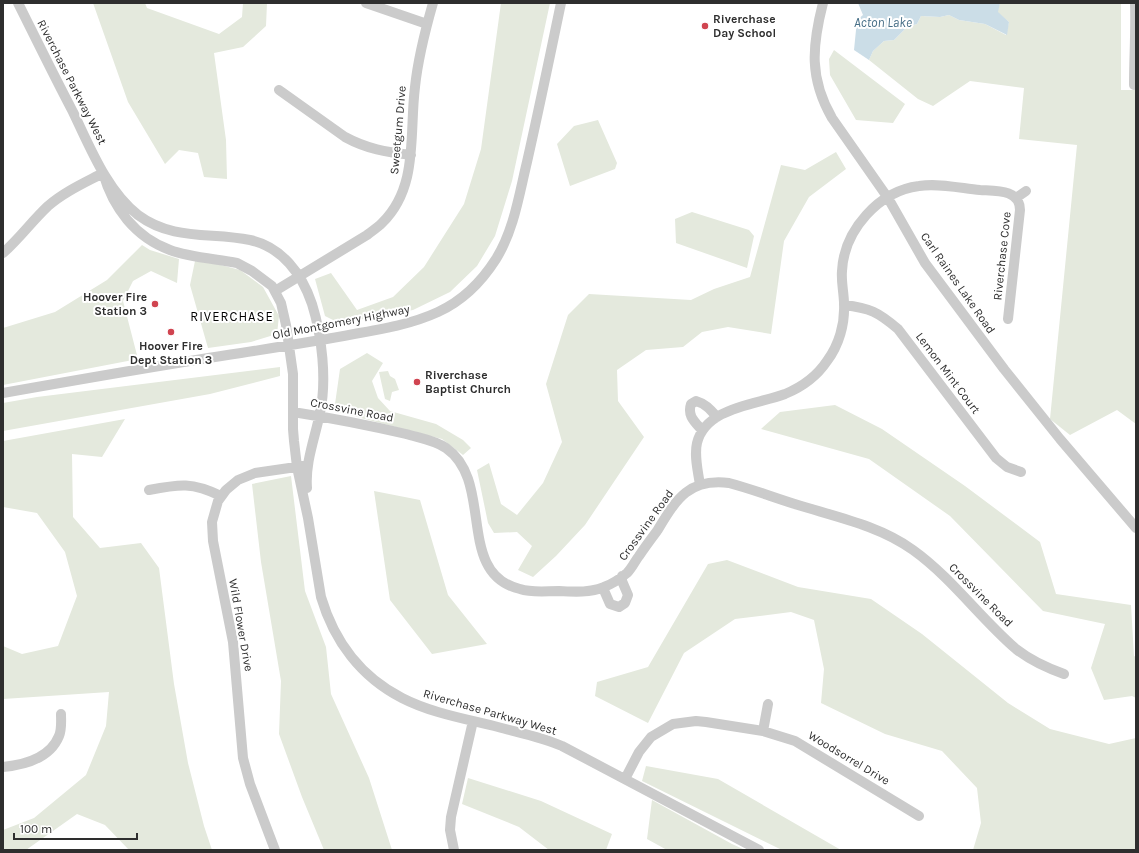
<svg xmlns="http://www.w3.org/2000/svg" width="1139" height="853" font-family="Karla,sans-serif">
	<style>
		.green { fill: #e4e9dd }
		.water { fill: #cbdde7 }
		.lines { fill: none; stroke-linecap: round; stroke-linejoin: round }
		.minor { stroke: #cbcbcb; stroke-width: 10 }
		.poi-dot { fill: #d04450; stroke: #fff; stroke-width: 1.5 }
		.labels { text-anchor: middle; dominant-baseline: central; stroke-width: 4; stroke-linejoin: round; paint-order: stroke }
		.poi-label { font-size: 12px; font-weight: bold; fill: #2e2e2e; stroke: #fff; text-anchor: start }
		.street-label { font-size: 12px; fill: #2e2e2e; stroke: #fff }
		.water-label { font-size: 13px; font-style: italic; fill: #466e86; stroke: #fff }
		.neighbourhood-label { font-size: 13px; letter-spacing: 1px; fill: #000; stroke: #fff }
	</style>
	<rect width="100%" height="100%" fill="#fff"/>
	<path class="green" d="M 93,3 L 145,3 L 147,8 L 219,34 L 242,17 L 243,3 L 267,3 L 266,26 L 243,47 L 214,53 L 226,140 L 227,179 L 204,177 L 198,153 L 179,150 L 165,164 L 128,102 Z
		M 501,3 L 550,3 L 512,181 L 495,236 L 477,266 L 450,292 L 413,310 L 358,320 L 335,321 L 325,316 L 315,279 L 331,273 L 357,310 L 393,297 L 424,267 L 464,204 L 481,149 Z
		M 1000,3 L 1121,3 L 1121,90 L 1136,90 L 1136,424 L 1117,410 L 1070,435 L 1050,419 L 1077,145 L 1019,139 L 1024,88 L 970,81 L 933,106 L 918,99 L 869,60 L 873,51 L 884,41 L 894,40 L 907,27 L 917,24 L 921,16 L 940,17 L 949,15 L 959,20 L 985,24 L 1006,35 L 1009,22 L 997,12 Z
		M 834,50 L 905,104 L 893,123 L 856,120 L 830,75 L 829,59 Z
		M 598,120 L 617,163 L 615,169 L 570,186 L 557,144 L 574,126 Z
		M 836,152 L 846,169 L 809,197 L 784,241 L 771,334 L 728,327 L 702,332 L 683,347 L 646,350 L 617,370 L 618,401 L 644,437 L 585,525 L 556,556 L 533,577 L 518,570 L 532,546 L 517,532 L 494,533 L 488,523 L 477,470 L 489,463 L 501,504 L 517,515 L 543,483 L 562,442 L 546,384 L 568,315 L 589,294 L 691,300 L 714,289 L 750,277 L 781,165 L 805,170 Z
		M 692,212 L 749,230 L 754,236 L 747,268 L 676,243 L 675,219 Z
		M 142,245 L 150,250 L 179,259 L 177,283 L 151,271 L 133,281 L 123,301 L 138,359 L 3,385 L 3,328 L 55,312 L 107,280 Z
		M 195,261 L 217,264 L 240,270 L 263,287 L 279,316 L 277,334 L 251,342 L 208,348 L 190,285 Z
		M 367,353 L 383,363 L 372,381 L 378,398 L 390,411 L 436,424 L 463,440 L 471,448 L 463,455 L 442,439 L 334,411 L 340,369 Z
		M 280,367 L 280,376 L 210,394 L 3,431 L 3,403 L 37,397 Z
		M 388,371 L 390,376 L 395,379 L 399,390 L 392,392 L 390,401 L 385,399 L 379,372 Z
		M 835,405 L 882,429 L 965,486 L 1040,542 L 1056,594 L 1131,605 L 1134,656 L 1136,657 L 1136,698 L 1132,696 L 1104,700 L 1091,668 L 1105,624 L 1043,611 L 950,516 L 869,459 L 761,429 L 780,412 Z
		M 125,419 L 102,457 L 72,454 L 73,517 L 100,548 L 141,543 L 159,568 L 174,684 L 188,763 L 204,826 L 212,850 L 129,850 L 105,825 L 77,814 L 26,850 L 3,850 L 3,830 L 34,818 L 86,775 L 106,726 L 109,692 L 3,699 L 3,646 L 22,654 L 58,646 L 77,596 L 65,552 L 37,513 L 3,507 L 3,441 Z
		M 291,476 L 305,591 L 326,647 L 331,694 L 369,778 L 392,850 L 324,850 L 302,797 L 279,734 L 281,681 L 261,562 L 252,484 Z
		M 374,491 L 420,500 L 448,595 L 487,644 L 432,654 L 390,600 Z
		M 727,560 L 798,587 L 871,599 L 922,634 L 1008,703 L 1050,729 L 1109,744 L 1136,738 L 1136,850 L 973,850 L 981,823 L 977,788 L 942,751 L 885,734 L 821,703 L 824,669 L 814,620 L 791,612 L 735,619 L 684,653 L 648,723 L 595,696 L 597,682 L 648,667 L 708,564 Z
		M 646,766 L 718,779 L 841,850 L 782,850 L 642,781 Z
		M 468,778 L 541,801 L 612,834 L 606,850 L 549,850 L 519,827 L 462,804 Z
		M 652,800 L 732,844 L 745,850 L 667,850 L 647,839 Z"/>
	<path class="water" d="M 858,3 L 1000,3 L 998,12 L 1009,22 L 1007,35 L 985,24 L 959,20 L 949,15 L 940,17 L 921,16 L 917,24 L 907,27 L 894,40 L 884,41 L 873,51 L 869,60 L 854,50 L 857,20 L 863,15 Z"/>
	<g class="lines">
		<path class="minor" d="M 18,3 C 36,39 54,76 73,112 C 90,147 107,191 138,215 C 173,241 211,232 250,240 C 282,247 302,274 312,304 C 322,336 327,380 320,413 C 315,438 305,462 307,488
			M 366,3 L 427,24
			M 823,3 C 812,46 809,78 832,118 L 888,198 L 925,263 L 1004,369 L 1060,439 L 1136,528
			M 1134,85 C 1134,57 1136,30 1135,3
			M 279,90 L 345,137 C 367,149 386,152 411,155
			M 103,173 C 113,208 135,237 170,250 C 188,257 216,259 237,263 L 252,271 L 272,286 L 281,303 L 286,325 L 293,374 L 293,429 L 294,441 L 297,467 L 308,518 L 321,597 C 334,641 361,677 402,698 C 431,713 466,719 498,727 C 520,733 541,737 562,746 L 759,850
			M 1016,198 L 1026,191
			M 3,253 C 19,239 32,221 48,206 C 64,192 84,183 103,173
			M 275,291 L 367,235 C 372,231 377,228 382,223 C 419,187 409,134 415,87 C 418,58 425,31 433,3
			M 844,305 C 870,308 878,312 898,329 L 996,458 L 1007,467 L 1021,472
			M 3,393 C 82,379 161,365 241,353 C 279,347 317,341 354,334 C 383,329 412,324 438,312 C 462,301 482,281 496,259 C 514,230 519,195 527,162 C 539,109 550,56 561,3
			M 293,412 C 331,418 368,425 406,434 C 419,438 434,440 446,448 C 495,482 455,574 520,589 C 532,593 546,591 559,591 C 573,592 591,593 604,587 C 612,584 621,578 627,573 C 632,568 635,561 639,556 C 645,547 651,539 657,531 C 676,500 688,478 729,483 C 752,489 775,498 798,505 C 837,517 880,526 913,550 C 952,578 980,618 1016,649 C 1030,660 1047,668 1064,674
			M 702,430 C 695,422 687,416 691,404 L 696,401 C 706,404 710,409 717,417
			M 700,485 C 698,471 694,456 697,443 C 706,407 756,405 785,394 C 802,387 817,376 827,361 C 839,345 845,324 844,304 C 844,293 841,282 842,271 C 844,230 879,191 919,186 C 939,183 960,188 980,190 C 995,191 1020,189 1020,210 L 1008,319
			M 149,490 C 180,484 192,482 221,496
			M 603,588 L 610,604 L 619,607 L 625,603 L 628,595 L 622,581 L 622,576
			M 763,731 L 768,704
			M 3,767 C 24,765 50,758 59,736 C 62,729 61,721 61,714
			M 625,779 L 639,752 L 651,737 L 673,724 L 696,721 L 706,722 L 763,731 L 795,741 L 919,816
			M 275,850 L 250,784 L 243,758 L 233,642 L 213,541 L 212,522 L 218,501 L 226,490 L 238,480 L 255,473 L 303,466
			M 454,850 L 450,830 L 451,817 L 473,721"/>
	</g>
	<g class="poi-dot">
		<circle cx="705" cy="26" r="4"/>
		<circle cx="155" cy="304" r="4"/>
		<circle cx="171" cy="332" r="4"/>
		<circle cx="417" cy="382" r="4"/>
	</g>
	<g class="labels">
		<g class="poi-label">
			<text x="713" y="19">Riverchase<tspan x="713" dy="14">Day School</tspan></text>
			<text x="147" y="297" text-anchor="end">Hoover Fire<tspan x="147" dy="14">Station 3</tspan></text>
			<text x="171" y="346" text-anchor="middle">Hoover Fire<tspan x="171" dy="14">Dept Station 3</tspan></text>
			<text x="425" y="375">Riverchase<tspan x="425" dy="14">Baptist Church</tspan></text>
		</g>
		<g class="street-label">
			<text transform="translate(72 82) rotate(63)">Riverchase Parkway West</text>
			<text transform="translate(398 130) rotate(-85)">Sweetgum Drive</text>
			<text transform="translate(1002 256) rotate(-84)">Riverchase Cove</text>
			<text transform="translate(958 283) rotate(55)">Carl Raines Lake Road</text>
			<text transform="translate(341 322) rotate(-11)">Old Montgomery Highway</text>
			<text transform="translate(948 373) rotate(53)">Lemon Mint Court</text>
			<text transform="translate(352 410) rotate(11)">Crossvine Road</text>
			<text transform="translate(646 525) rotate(-54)">Crossvine Road</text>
			<text transform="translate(981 595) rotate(45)">Crossvine Road</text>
			<text transform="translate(241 625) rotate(80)">Wild Flower Drive</text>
			<text transform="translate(490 712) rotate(16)">Riverchase Parkway West</text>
			<text transform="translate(849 758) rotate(31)">Woodsorrel Drive</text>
		</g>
		<g class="water-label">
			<text x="883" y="22">Acton Lake</text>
		</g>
		<g class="neighbourhood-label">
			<text x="232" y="316">RIVERCHASE</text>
		</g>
	</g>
	<rect width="1139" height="853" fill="none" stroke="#2e2e2e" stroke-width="8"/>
	<path d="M14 833v6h123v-6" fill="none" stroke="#2e2e2e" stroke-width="2"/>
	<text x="20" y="833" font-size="12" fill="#2e2e2e" stroke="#ffffff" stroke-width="3" paint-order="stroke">100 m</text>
</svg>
